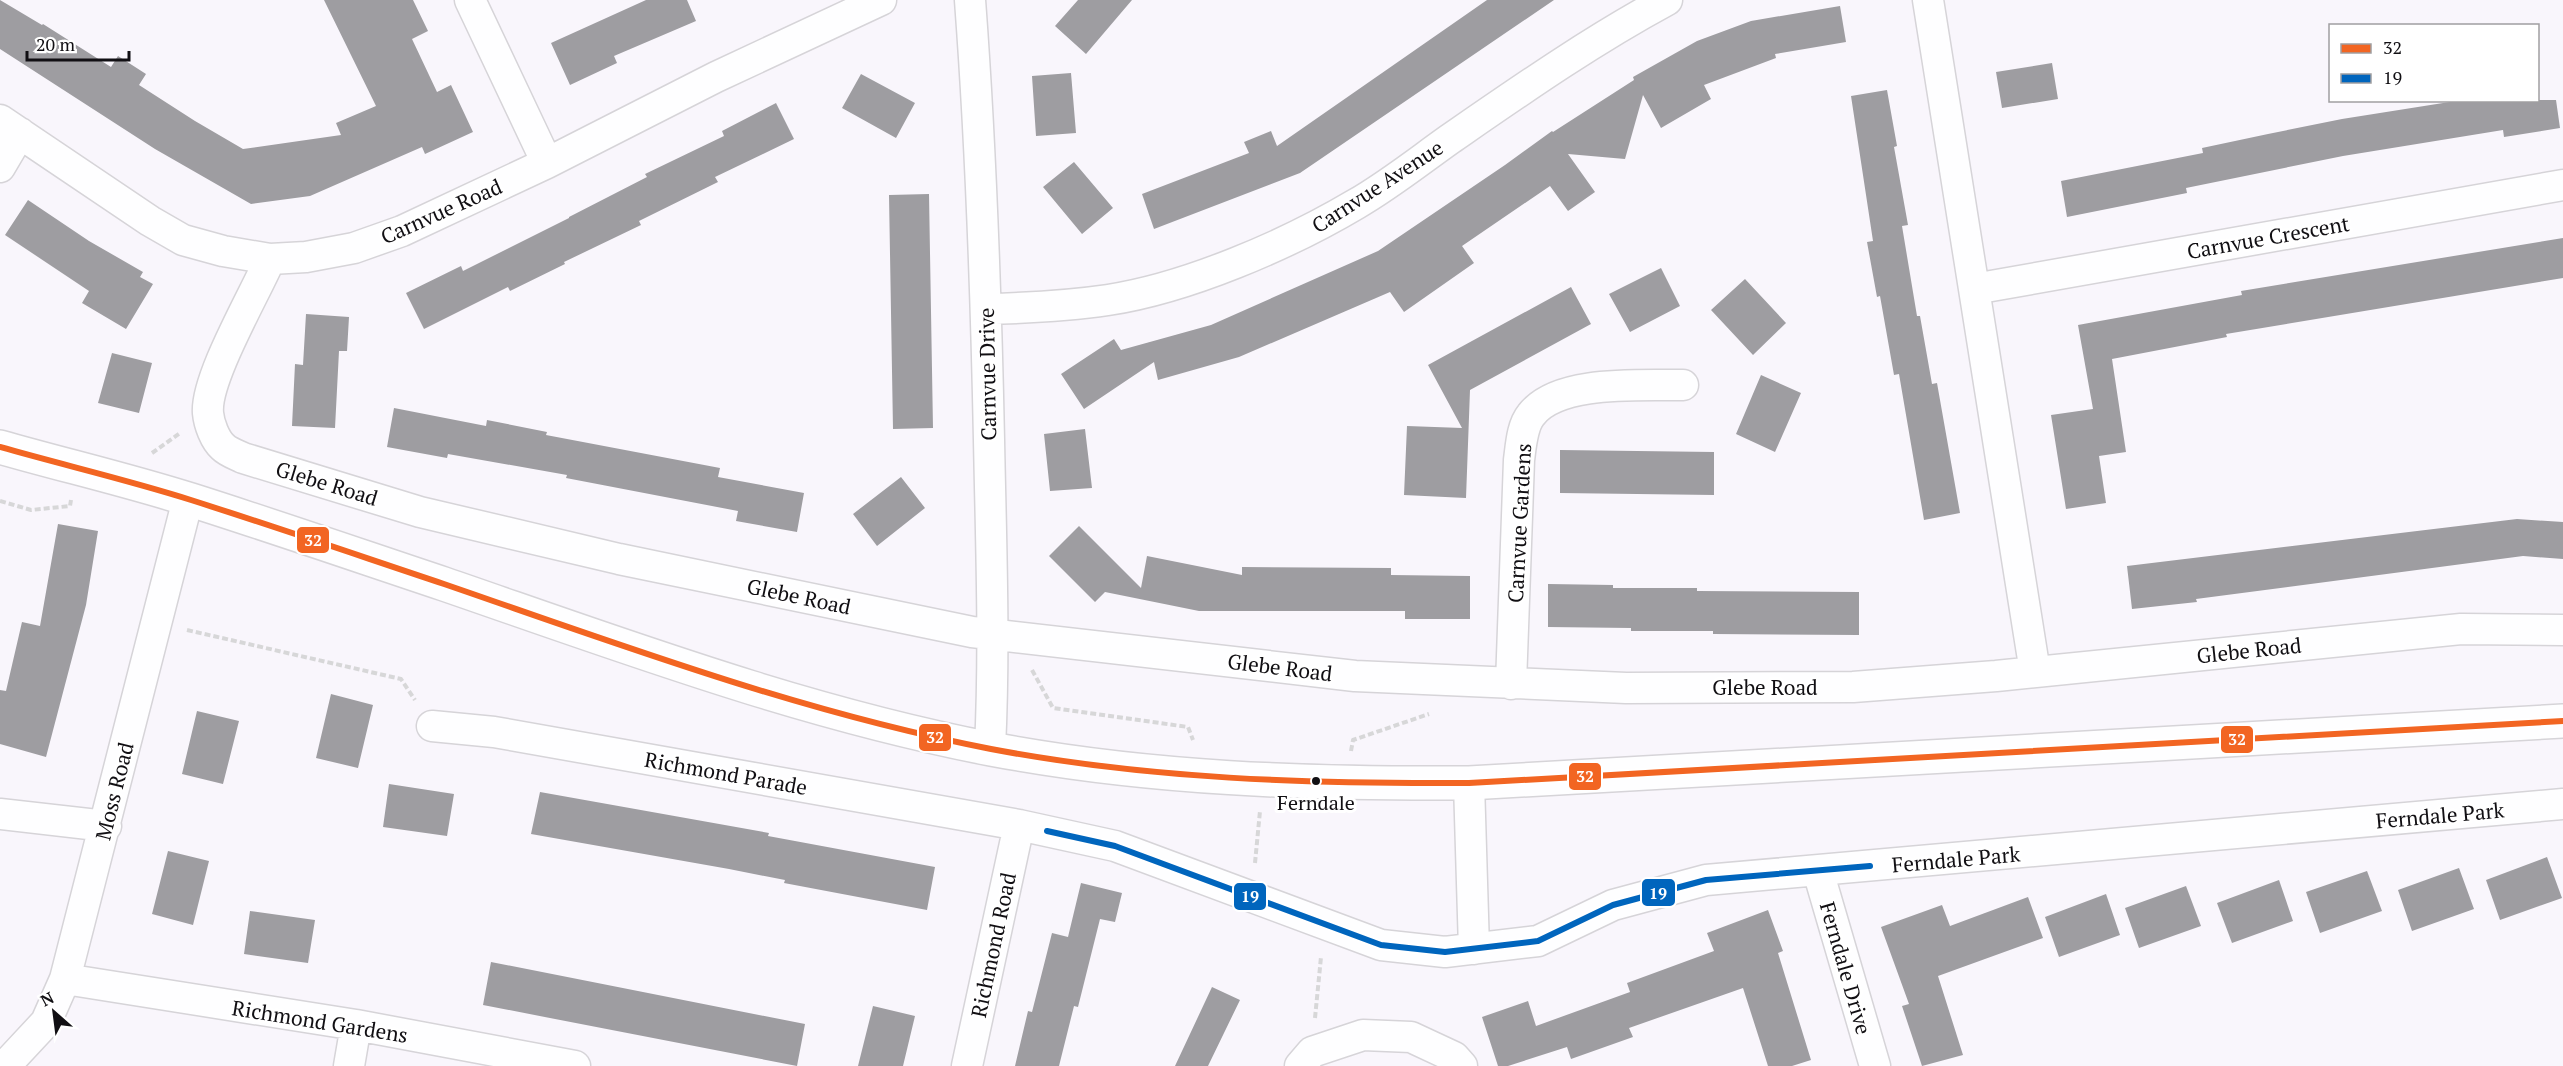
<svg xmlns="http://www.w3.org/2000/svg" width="2563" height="1066" font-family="'PT Serif',serif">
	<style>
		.building { fill: #9e9da1 }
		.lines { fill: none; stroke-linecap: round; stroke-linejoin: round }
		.street-casing { stroke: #d6d4d8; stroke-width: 33 }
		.secondary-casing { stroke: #d6d4d8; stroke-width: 36 }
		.path { stroke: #d7d7d8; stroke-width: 4; stroke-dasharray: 6 3; stroke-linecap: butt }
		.street { stroke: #fefeff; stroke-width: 30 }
		.secondary { stroke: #fefeff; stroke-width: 33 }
		.bus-1-casing { stroke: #fff; stroke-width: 10 }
		.bus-2-casing { stroke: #fff; stroke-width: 10 }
		.bus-1 { stroke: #f26522; stroke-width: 6 }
		.bus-2 { stroke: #0065bd; stroke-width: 6 }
		.bus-dot { fill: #110f13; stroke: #fff; stroke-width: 2 }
		.labels { text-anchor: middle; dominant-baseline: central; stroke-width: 6; stroke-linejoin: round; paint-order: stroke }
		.bus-label { font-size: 20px; fill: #110f13; stroke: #fff }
		.street-label { font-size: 21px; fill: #110f13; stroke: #fff }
		.line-badge { stroke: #fff; stroke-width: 2 }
		.badge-label { font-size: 16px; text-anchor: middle; font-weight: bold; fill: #fff }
	</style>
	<rect width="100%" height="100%" fill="#f9f6fc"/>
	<path class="building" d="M 0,0 L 42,25 L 43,24 L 111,67 L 118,56 L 146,74 L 139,85 L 195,121 L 243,149 L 341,135 L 336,123 L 376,106 L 324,0 L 413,0 L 428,31 L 412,39 L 437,92 L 451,85 L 473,132 L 425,154 L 422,147 L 310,196 L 251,204 L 155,149 L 0,49 Z
		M 646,0 L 687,0 L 696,21 L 614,56 L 617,63 L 570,85 L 551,43 Z
		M 1078,0 L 1132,0 L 1086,54 L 1055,26 Z
		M 1487,0 L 1554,0 L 1300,173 L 1154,229 L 1142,194 L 1249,153 L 1244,142 L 1271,131 L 1277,146 Z
		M 1840,6 L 1846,42 L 1775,54 L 1776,58 L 1704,85 L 1711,99 L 1661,128 L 1643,95 L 1625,159 L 1568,154 L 1595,192 L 1568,211 L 1550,186 L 1462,246 L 1474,263 L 1404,312 L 1390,292 L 1239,357 L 1158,380 L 1154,362 L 1084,409 L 1061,374 L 1114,339 L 1121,350 L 1211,325 L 1378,251 L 1505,165 L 1552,131 L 1553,132 L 1634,80 L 1633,77 L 1697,41 L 1751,21 Z
		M 2052,63 L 2058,99 L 2002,108 L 1996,72 Z
		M 1071,73 L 1076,133 L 1036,136 L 1032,76 Z
		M 861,74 L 915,103 L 896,138 L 842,108 Z
		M 1887,90 L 1897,146 L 1894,147 L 1908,225 L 1902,226 L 1917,316 L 1920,316 L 1932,384 L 1937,383 L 1960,513 L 1924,520 L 1899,374 L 1894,375 L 1880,296 L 1877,297 L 1867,242 L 1873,241 L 1851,96 Z
		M 2462,100 L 2556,100 L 2560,128 L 2504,137 L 2503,130 L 2343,156 L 2186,188 L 2187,193 L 2067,217 L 2061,181 L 2203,153 L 2202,148 L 2268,134 L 2342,119 Z
		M 776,103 L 794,139 L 715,177 L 718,182 L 639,221 L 641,225 L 564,262 L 565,264 L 510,291 L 508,287 L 424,329 L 406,293 L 461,266 L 463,271 L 569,218 L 569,217 L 647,177 L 645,174 L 724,136 L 722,131 Z
		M 1074,162 L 1113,208 L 1082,234 L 1043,187 Z
		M 929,194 L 933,428 L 893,429 L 889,195 Z
		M 28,200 L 89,241 L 143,272 L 140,277 L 153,284 L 126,329 L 82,303 L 89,291 L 5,235 Z
		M 2563,238 L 2563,278 L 2226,334 L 2227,337 L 2112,359 L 2126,452 L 2099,456 L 2106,503 L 2066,509 L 2051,415 L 2093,409 L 2078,325 L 2242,295 L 2241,291 Z
		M 1661,268 L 1680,306 L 1630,332 L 1609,294 Z
		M 1745,279 L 1786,323 L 1753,355 L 1711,310 Z
		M 1571,287 L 1591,324 L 1470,390 L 1466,498 L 1404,495 L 1407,426 L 1462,428 L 1428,365 Z
		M 306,314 L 349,317 L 347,351 L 339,351 L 335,428 L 292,426 L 295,364 L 303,365 Z
		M 112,353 L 152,363 L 139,413 L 98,403 Z
		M 1761,375 L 1801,393 L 1775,452 L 1736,434 Z
		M 394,408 L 486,426 L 487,420 L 547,432 L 546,435 L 720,468 L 718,477 L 804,493 L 797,532 L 736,521 L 738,511 L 566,478 L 567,475 L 448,454 L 447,458 L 387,447 Z
		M 1085,429 L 1092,488 L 1050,491 L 1044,434 Z
		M 1560,450 L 1714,452 L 1714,495 L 1560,493 Z
		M 901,477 L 925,508 L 877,546 L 853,514 Z
		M 2517,519 L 2563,522 L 2563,559 L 2523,556 L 2196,599 L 2197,602 L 2132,609 L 2127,566 Z
		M 58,524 L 98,531 L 86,605 L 46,757 L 0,744 L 0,690 L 6,691 L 22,622 L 40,626 Z
		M 1079,526 L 1141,588 L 1147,556 L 1242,575 L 1242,567 L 1391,568 L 1391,575 L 1470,576 L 1470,619 L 1405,619 L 1405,611 L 1199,611 L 1105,592 L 1095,602 L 1049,556 Z
		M 1548,584 L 1613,585 L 1613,588 L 1697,588 L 1697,591 L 1859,592 L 1859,635 L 1713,634 L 1713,631 L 1631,631 L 1631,628 L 1548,627 Z
		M 331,694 L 373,705 L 358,768 L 316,758 Z
		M 197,711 L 239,721 L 223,784 L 182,774 Z
		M 389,784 L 454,794 L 447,836 L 383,827 Z
		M 540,792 L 769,833 L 768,836 L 935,867 L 927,910 L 784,883 L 785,880 L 729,869 L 531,834 Z
		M 168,851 L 209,861 L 193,925 L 152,914 Z
		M 2547,857 L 2562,898 L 2500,920 L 2486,880 Z
		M 2459,868 L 2474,909 L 2412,931 L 2398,890 Z
		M 2367,871 L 2382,911 L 2320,933 L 2306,892 Z
		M 2279,880 L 2293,921 L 2232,943 L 2217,903 Z
		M 1081,883 L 1122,893 L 1115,922 L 1100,919 L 1078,1007 L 1074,1006 L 1059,1066 L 1015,1066 L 1028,1011 L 1032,1012 L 1052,933 L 1068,937 Z
		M 2186,886 L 2201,926 L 2139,948 L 2125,908 Z
		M 2106,894 L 2120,935 L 2059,957 L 2045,917 Z
		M 2028,897 L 2043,938 L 1938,976 L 1963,1055 L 1922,1066 L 1902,1006 L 1909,1004 L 1881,927 L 1942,905 L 1950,926 Z
		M 1768,910 L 1783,951 L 1778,953 L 1811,1060 L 1792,1066 L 1768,1066 L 1743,988 L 1629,1028 L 1633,1037 L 1571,1059 L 1567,1047 L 1508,1066 L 1498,1066 L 1482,1017 L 1528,1001 L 1536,1026 L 1630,992 L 1627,983 L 1714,951 L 1707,933 Z
		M 250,911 L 315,920 L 308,963 L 244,954 Z
		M 491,962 L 805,1024 L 797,1066 L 483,1005 Z
		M 1212,987 L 1240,1000 L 1208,1066 L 1175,1066 Z
		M 873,1006 L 915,1016 L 903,1066 L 858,1066 Z"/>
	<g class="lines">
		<defs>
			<path id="street" d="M 470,0 L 547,163
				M 970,0 C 981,146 986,293 989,440 C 991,543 995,646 990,748
				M 1928,0 L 2035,672
				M 0,120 L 150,221 L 183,240 L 223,251 L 270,259 L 306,257 L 354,248 L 402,231 L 547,163 L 716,77 L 881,0
				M 0,167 L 20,133
				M 270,259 C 255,294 205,379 208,413 C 209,424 215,440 223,447 C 228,452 237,455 243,458 L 420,512 L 619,559 L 972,632 L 1355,676 L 1626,688 L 1853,687 L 1996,676 L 2461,629 L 2563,630
				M 1974,289 L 2563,185
				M 986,309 C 1027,308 1067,306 1108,300 C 1187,288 1287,245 1356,204 C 1389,185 1419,161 1450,139 C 1521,90 1591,41 1667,0
				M 1511,684 L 1519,460 C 1521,445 1522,426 1531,415 C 1558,379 1643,386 1683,385
				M 432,726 L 494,732 L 1019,825 L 1115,846 L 1381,945 L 1445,952 L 1538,941 L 1613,905 L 1706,880 L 2563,804
				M 1469,783 L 1474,949
				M 0,814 L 106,826
				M 1818,871 L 1875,1066
				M 65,979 L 356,1025 L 575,1066
				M 5,1066 L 46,1022 L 65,979 L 188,499
				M 349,1066 L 356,1025
				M 967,1066 L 1019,825
				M 1300,1066 L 1312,1052 L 1363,1035 L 1411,1037 L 1454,1057 L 1462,1066"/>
			<path id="secondary" d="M 0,447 C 63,465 128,480 191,500 C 276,527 360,556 444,584 C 624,646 804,713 991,749 C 1150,779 1308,784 1469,783 L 2563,721"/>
		</defs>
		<use href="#street" class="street-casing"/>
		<use href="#secondary" class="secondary-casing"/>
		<path class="path" d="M 152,453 L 180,433
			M 0,501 L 31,510 L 70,506 L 71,500
			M 187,630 L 401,679 L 415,700
			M 1032,670 L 1053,708 L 1188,727 L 1193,740
			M 1351,751 L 1353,740 L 1429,714
			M 1255,863 L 1260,811
			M 1315,1018 L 1321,957"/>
		<use href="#street" class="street"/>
		<use href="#secondary" class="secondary"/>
		<defs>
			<path id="bus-1" d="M 0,447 C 63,465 128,480 191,500 C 276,527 360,556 444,584 C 624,646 804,713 991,749 C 1150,779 1308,784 1469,783 L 2563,721"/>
			<path id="bus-2" d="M 1047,831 L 1115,846 L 1381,945 L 1445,952 L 1538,941 L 1613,905 L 1706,880 L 1870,866"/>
		</defs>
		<use href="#bus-1" class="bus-1-casing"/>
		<use href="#bus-2" class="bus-2-casing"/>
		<use href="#bus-1" class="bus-1"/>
		<use href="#bus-2" class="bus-2"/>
	</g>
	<circle class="bus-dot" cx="1316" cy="781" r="5"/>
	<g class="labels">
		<g class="bus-label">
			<text x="1316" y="802">Ferndale</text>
		</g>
		<g class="street-label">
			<text transform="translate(1377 186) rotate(-33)">Carnvue Avenue</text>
			<text transform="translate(441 211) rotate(-24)">Carnvue Road</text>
			<text transform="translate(2268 237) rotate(-10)">Carnvue Crescent</text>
			<text transform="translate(987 374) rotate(-91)">Carnvue Drive</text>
			<text transform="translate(327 483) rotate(17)">Glebe Road</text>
			<text transform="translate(1519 523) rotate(-87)">Carnvue Gardens</text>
			<text transform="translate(799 596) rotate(12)">Glebe Road</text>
			<text transform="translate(2249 650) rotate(-6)">Glebe Road</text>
			<text transform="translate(1280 667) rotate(7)">Glebe Road</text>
			<text x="1765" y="687">Glebe Road</text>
			<text transform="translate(726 773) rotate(10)">Richmond Parade</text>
			<text transform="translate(114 791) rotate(-76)">Moss Road</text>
			<text transform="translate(2440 815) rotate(-5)">Ferndale Park</text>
			<text transform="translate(1956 859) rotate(-5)">Ferndale Park</text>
			<text transform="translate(993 945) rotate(-78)">Richmond Road</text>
			<text transform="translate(1846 968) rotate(74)">Ferndale Drive</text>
			<text transform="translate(320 1021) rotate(9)">Richmond Gardens</text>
		</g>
	</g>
	<g class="line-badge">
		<rect x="296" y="526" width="34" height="28" rx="6" fill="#f26522"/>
		<rect x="918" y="723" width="34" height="29" rx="6" fill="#f26522"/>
		<rect x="2220" y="725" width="34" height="29" rx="6" fill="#f26522"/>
		<rect x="1568" y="762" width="34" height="29" rx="6" fill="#f26522"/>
		<rect x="1641" y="878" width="35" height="29" rx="6" fill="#0065bd"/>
		<rect x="1233" y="882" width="34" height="29" rx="6" fill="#0065bd"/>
	</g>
	<g class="badge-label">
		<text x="313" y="546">32</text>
		<text x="935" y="743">32</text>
		<text x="2237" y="745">32</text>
		<text x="1585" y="782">32</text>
		<text x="1658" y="899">19</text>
		<text x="1250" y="902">19</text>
	</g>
	<rect x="2329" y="24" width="210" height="78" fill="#ffffff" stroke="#a09fa1" stroke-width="1.5"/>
	<rect x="2341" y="44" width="30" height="9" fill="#f26522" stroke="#a09fa1" stroke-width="1.5"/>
	<text x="2383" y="54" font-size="18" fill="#110f13">32</text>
	<rect x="2341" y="74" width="30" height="9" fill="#0065bd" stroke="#a09fa1" stroke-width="1.5"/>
	<text x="2383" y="84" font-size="18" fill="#110f13">19</text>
	<g transform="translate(54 1012) rotate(332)" stroke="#ffffff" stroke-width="4.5" paint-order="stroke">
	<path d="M0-4.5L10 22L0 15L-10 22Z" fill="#110f13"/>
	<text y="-9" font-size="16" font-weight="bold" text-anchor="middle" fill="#110f13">N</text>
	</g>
	<path d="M27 51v9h102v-9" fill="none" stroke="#110f13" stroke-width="3"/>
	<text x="36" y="51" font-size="18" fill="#110f13" stroke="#ffffff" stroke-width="4.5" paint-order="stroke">20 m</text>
</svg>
